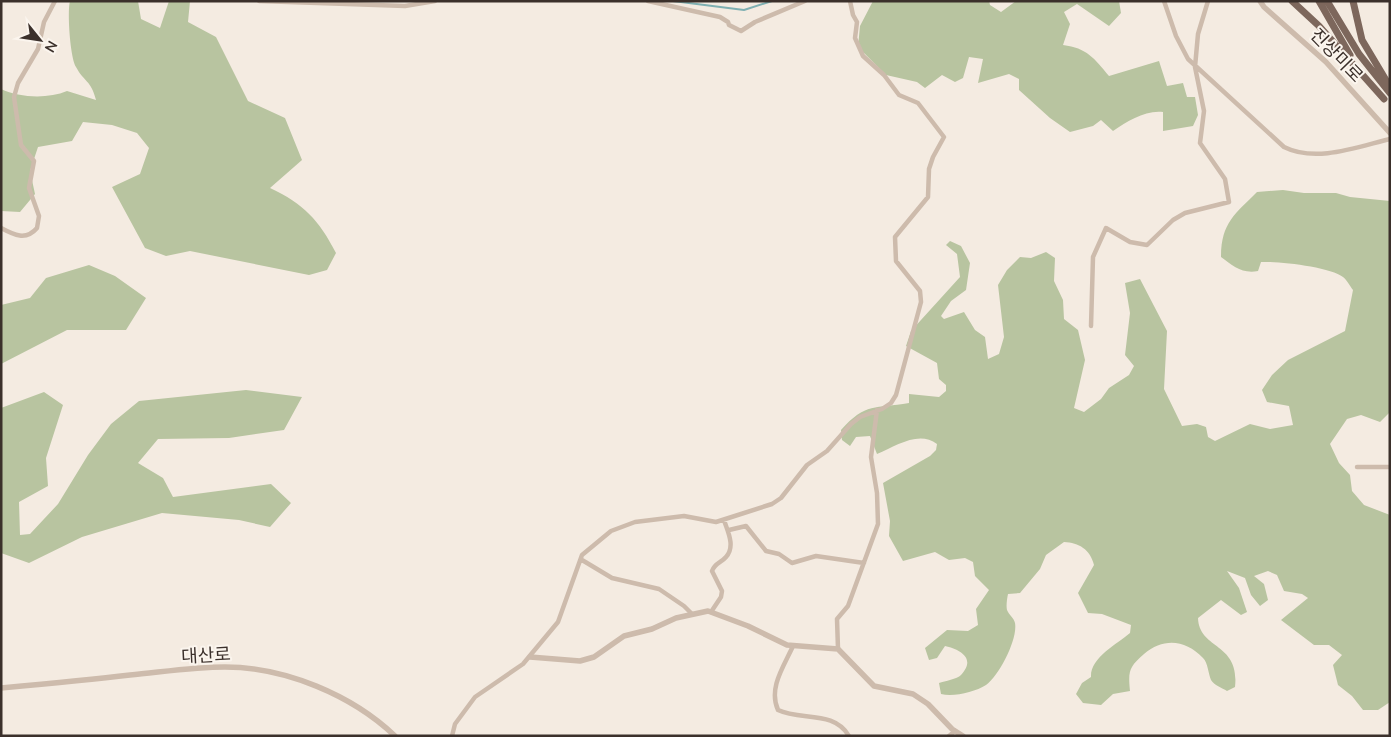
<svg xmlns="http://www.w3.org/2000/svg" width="1391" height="737" font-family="Mulish,'Noto Sans KR',sans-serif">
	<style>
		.green { fill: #b8c4a0 }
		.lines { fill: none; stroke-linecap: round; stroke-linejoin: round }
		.stream { stroke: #7fb0b2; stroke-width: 2 }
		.minor { stroke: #cdbbac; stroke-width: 4.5 }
		.tertiary { stroke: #cdbbac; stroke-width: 5.5 }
		.primary { stroke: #7d675c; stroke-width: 7 }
		.labels { text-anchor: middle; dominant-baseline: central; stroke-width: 4; stroke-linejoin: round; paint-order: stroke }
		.street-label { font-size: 18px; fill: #3b302b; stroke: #fbf5ee }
	</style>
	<rect width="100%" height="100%" fill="#f4ebe1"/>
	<path class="green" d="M 70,1 L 138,1 L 141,19 L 160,28 L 169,1 L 190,1 L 188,22 L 216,37 L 248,101 L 285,118 L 302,160 L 270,188 C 304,204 319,220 336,253 L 327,270 L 309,275 L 190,251 L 166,256 L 145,248 L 112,187 L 140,174 L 149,148 L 137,133 L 112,125 L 83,122 L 72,141 L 38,147 L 30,171 L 35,194 L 20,212 L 1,211 L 1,89 C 20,98 48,99 67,91 L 96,100 C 91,80 84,82 76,67 C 70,57 67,11 70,1 Z
		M 873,1 L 989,1 L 990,5 L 1001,12 L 1016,1 L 1119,1 L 1121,13 L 1109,26 L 1077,4 L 1064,12 L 1070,24 L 1063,45 C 1087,48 1094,58 1109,76 L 1159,61 L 1167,86 L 1183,83 L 1187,97 L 1195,97 L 1198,115 L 1193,126 L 1163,131 L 1163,112 C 1145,110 1128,121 1113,131 L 1101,120 L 1093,126 L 1070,132 L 1050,118 L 1019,90 L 1019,79 L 1009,74 L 978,83 L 983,59 L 969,57 L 963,78 L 955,82 L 942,75 L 925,88 L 917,82 L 886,75 L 858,47 L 860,26 Z
		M 1283,190 L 1304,193 L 1336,193 L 1350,197 L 1390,201 L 1390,412 L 1380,422 L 1361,415 L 1347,419 L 1330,444 L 1339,463 L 1350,475 L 1352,491 L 1364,505 L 1390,515 L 1390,702 L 1378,710 L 1363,710 L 1352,696 L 1338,685 L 1333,665 L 1342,655 L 1329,645 L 1314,645 L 1281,620 L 1308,598 L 1302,594 L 1284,591 L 1277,575 L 1268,571 L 1254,576 L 1264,584 L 1268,600 L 1260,606 L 1251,595 L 1245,578 L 1227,571 L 1239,588 L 1247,612 L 1241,615 L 1221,600 L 1198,618 C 1199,650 1240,642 1235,687 L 1227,691 C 1222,688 1214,685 1211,680 C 1208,673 1208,663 1203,658 C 1186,640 1164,637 1144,654 C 1129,667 1128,671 1130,691 L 1113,694 L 1101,705 L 1083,703 L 1076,694 L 1082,683 L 1091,677 C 1090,658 1117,644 1130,633 L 1131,625 L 1102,614 L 1088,613 L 1078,593 L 1094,565 C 1090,549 1079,543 1064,542 L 1046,555 L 1040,569 L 1020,593 L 1008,594 C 1007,599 1006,606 1007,610 C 1009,615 1014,618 1015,623 C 1018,639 999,676 986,685 C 975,692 954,697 941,694 L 939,683 C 945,681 957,679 961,675 C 977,658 959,649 945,646 L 937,658 L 929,660 L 925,648 L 947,630 L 968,631 L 978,625 L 976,609 L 989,590 L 975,576 L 973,562 L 965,558 L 949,560 L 935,552 L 903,561 L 889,536 L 890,521 L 883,483 L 930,456 L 936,450 L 937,444 C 919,430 896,446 877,454 L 870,436 L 856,437 L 850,446 L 842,440 L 841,430 C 866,402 875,409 909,403 L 909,394 L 939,397 L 946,391 L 946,385 L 939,379 L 937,363 L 906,346 L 911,331 L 960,277 L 957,254 L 946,245 L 950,241 L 961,246 L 970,263 L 966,290 L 951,301 L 941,316 L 944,319 L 964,312 L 975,330 L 985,337 L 988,359 L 999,354 L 1004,337 L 998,285 L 1007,270 L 1020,257 L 1031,258 L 1046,252 L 1055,258 L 1054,281 L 1063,300 L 1064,319 L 1078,330 L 1085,360 L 1074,408 L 1084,412 L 1101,399 L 1109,388 L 1129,375 L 1134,366 L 1125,355 L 1130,313 L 1125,283 L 1140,279 L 1167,331 L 1164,389 L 1182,426 L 1197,424 L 1206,427 L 1208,437 L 1215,441 L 1250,424 L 1270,429 L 1293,425 L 1289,406 L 1267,402 L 1262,390 L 1272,375 L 1288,360 L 1345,331 L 1353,290 C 1350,286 1347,280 1343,277 C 1331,267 1277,261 1261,262 L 1258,271 C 1242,274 1233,266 1221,257 C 1221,223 1235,214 1257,192 Z
		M 89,265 L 115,276 L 146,298 L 126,330 L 67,330 L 1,364 L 1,305 L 30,298 L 46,278 Z
		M 246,390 L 302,397 L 284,430 L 229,438 L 158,439 L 138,463 L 163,478 L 173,497 L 271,484 L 291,503 L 270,527 L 239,520 L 162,513 L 82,537 L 29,563 L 1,553 L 1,408 L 44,392 L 63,405 L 46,458 L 48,486 L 19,502 L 20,535 L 30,534 L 58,504 L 88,455 L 111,424 L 139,401 Z"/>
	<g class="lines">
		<path class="stream" d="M 673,1 L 744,10 L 772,1"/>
		<path class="minor" d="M 259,1 L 405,6 L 435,1
			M 648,1 L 720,17 L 728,22 L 729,25 L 741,31 L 755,22 L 805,1
			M 1164,1 L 1176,36 L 1188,59 L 1284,147 C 1316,163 1357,147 1390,139
			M 1,228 C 14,235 26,241 37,228 L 39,216 L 29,188 L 34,161 L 21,145 L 14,97 L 18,83 L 38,49 L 44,22 L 55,1
			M 1091,326 L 1093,257 L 1106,228 L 1130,242 L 1147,245 L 1173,220 L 1185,213 L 1229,202 L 1225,179 L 1200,143 L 1204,111 L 1195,67 L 1198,34 L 1208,1
			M 1357,467 L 1390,467
			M 729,530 L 746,526 L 766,551 L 779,554 L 792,563 L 816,556 L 864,563
			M 582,560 L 612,578 L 659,589 L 684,606 L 692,614
			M 711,612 L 721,597 L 722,591 L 712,571 C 715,563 721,563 726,557 C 736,546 727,530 724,520
			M 793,646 C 784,666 768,688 778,710 C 801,721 834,710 849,736
			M 838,649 L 837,619 L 848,606 L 878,524 L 877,493 L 871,457 L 877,410
			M 452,736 L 455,724 L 475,697 L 523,664 L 558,622 L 582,555 L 611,531 L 635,522 L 684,516 L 716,522 L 772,504 L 781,498 L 807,465 L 827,451 L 851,424 L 860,417 L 882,409 L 891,403 L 896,395 L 921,302 L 920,291 L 896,261 L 895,237 L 928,197 L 929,169 L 933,157 L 944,137 L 918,103 L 899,95 L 884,75 L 863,56 L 855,38 L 857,22 L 853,15 L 850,1
			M 949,736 L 955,731"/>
		<path class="tertiary" d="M 1260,1 L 1264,7 L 1326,62 L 1390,133
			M 530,657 L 580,661 L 594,657 L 624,636 L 652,629 L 676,618 L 708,611 L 748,626 L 787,645 L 838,649 L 874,686 L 913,694 L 928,704 L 952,729 L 963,736
			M 1,688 C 44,684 87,680 130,675 C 162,672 194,667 225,667 C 285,667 352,695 395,736"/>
		<path class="primary" d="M 1292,1 L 1319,26 L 1384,99
			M 1319,1 L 1350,55
			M 1327,1 L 1359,54 L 1390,93
			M 1353,1 L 1362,40 L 1390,87"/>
	</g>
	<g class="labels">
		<g class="street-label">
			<text transform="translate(1337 55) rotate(46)">진상미로</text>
			<text transform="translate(206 655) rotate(-3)">대산로</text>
		</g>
	</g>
	<rect width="1391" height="737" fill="none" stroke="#3b302b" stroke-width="5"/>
	<g transform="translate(40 40) rotate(120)" stroke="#fbf5ee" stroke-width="4" paint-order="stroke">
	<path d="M0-4L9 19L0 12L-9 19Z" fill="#3b302b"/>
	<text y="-8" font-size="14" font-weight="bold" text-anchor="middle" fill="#3b302b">N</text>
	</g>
</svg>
